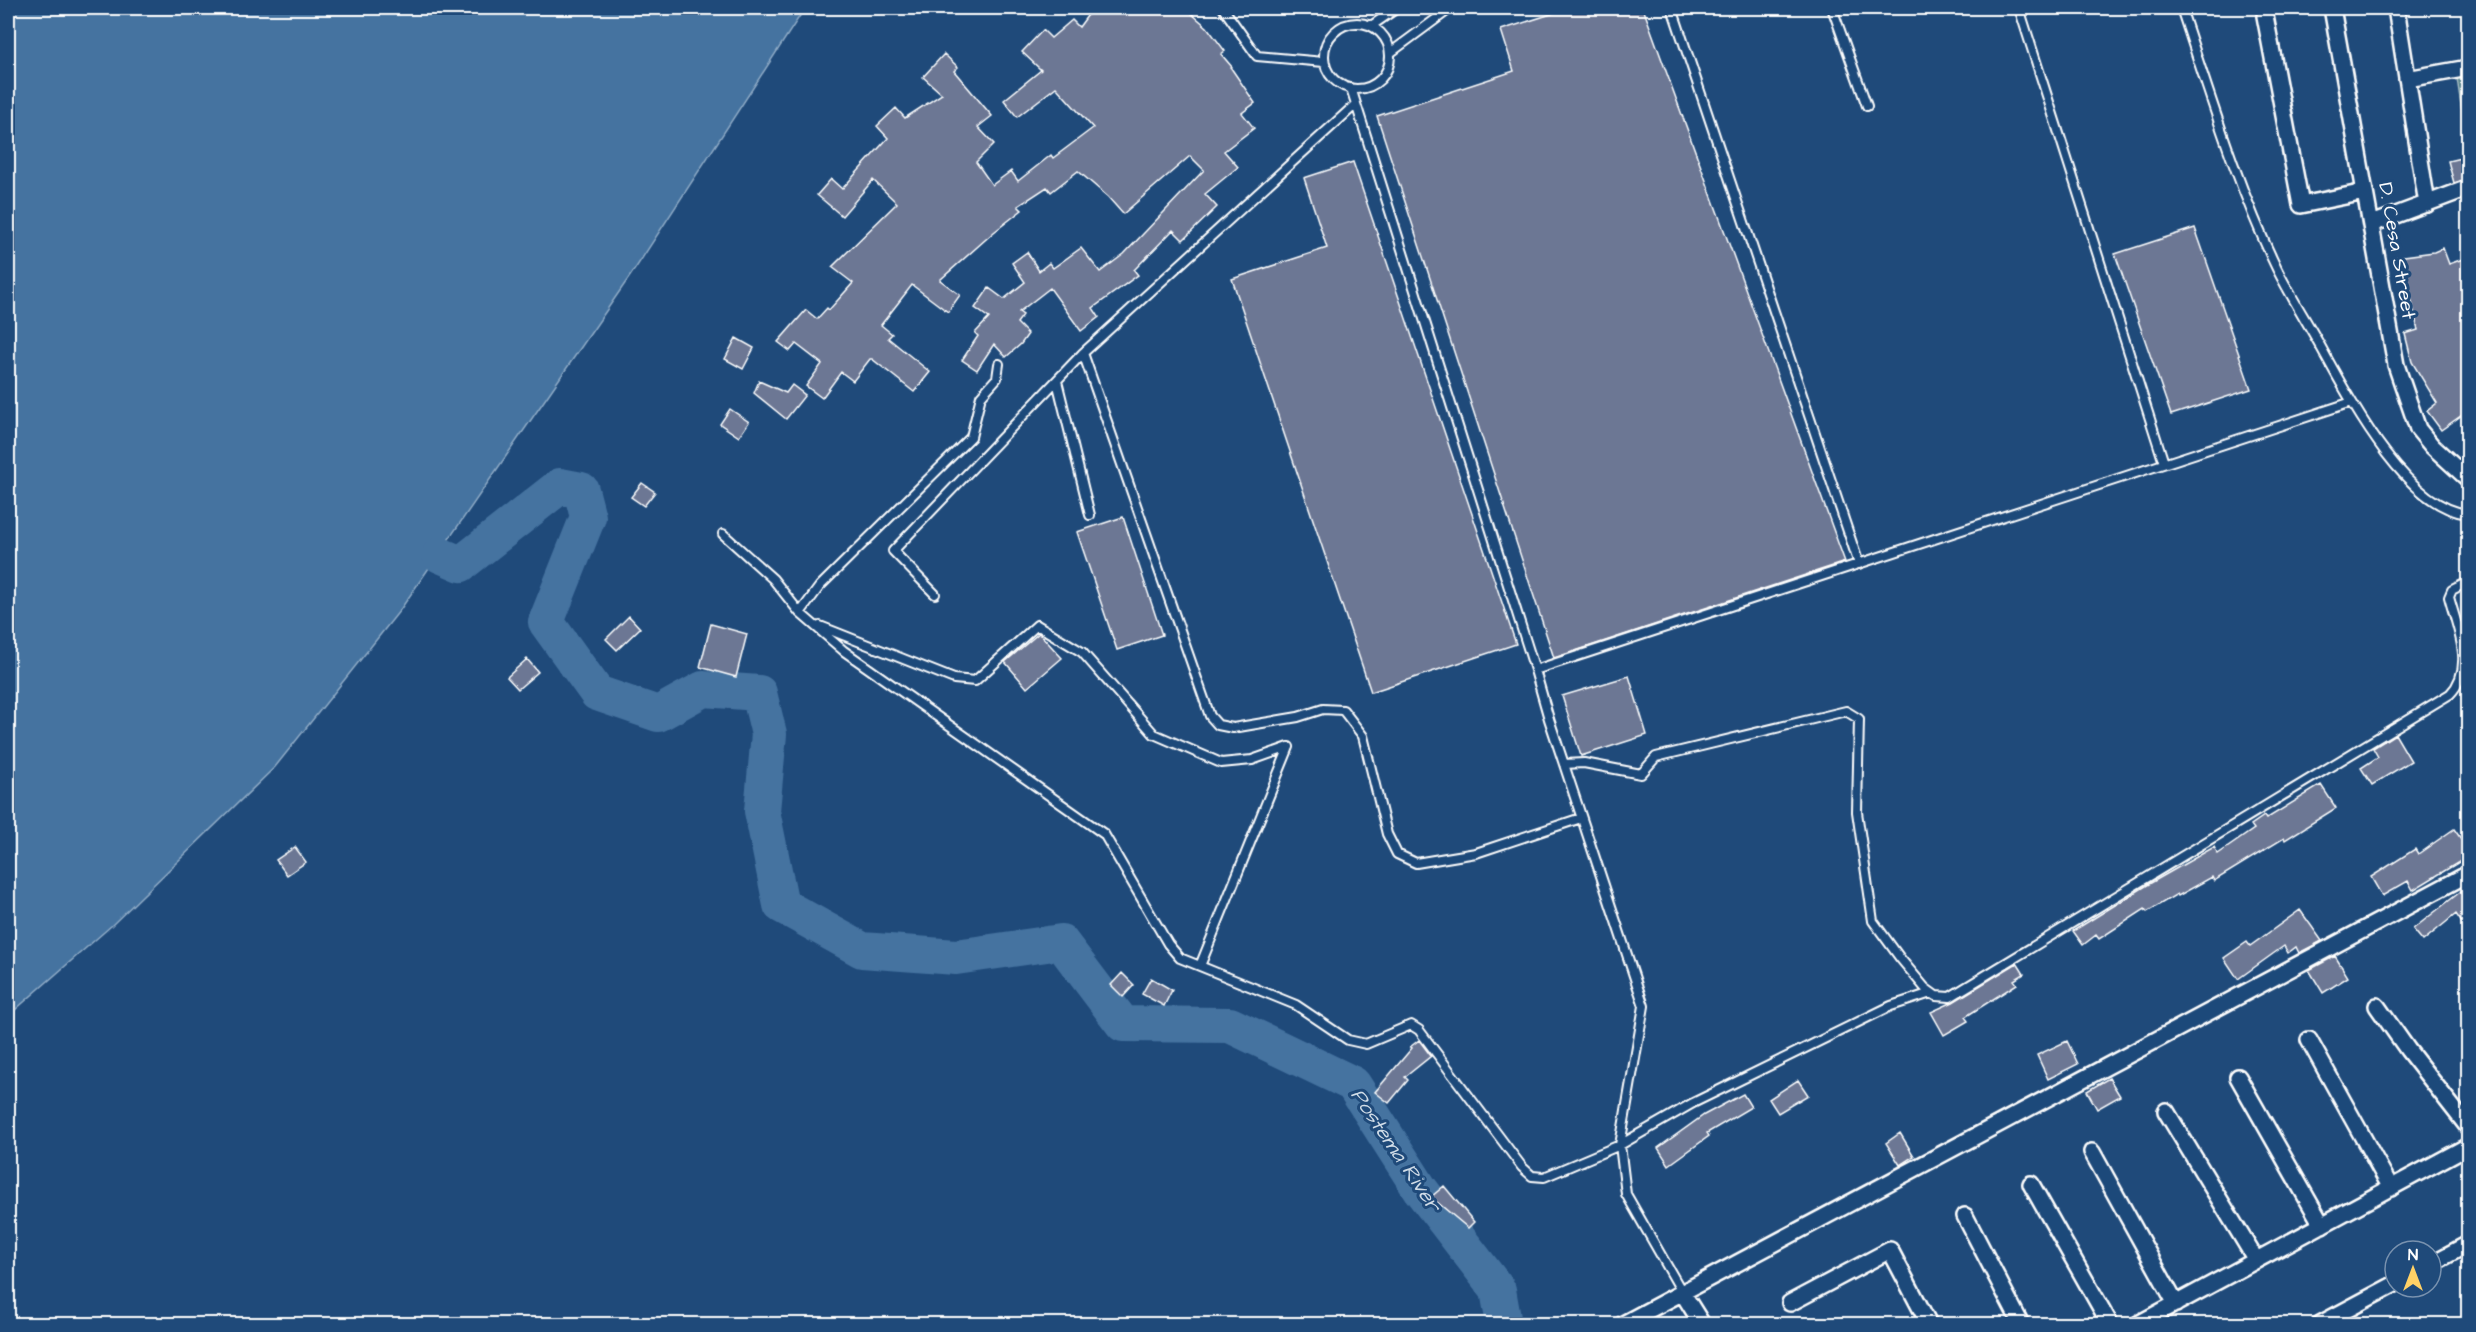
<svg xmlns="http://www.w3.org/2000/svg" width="2476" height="1332" font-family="'Architects Daughter',sans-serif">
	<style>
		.park { fill: #54828b; stroke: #aac0c5; stroke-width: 1.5 }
		.water { fill: #4573a0; stroke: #8fabc6; stroke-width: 1.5 }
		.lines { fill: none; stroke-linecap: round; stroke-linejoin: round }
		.river { stroke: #4573a0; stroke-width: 36 }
		.building { fill: #6c7794; stroke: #fff; stroke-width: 1.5 }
		.lane-casing { stroke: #fff; stroke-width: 12 }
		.street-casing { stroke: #fff; stroke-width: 20 }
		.lane { stroke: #1f4a7a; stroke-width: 8 }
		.street { stroke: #1f4a7a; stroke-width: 15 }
		.labels { text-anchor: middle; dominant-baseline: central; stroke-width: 6; stroke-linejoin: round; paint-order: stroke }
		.street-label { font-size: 20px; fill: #fff; stroke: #1f4a7a }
		.water-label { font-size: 21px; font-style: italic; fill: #d0dce7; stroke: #1f4a7a }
	</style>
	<rect width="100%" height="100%" fill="#1f4a7a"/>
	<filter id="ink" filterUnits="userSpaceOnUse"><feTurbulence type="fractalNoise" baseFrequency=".0167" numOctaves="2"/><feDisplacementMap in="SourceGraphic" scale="12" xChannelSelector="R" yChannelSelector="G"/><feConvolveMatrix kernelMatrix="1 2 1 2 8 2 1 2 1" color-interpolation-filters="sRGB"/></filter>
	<g filter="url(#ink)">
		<path class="park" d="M 2468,76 L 2468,132 L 2465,132 L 2457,78 Z"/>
		<path class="water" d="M 8,8 L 805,8 L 637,266 L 400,610 L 275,767 L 111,926 L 8,1016 Z"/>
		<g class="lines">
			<path class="river" d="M 440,555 L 461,564 L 560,486 L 581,490 L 588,517 L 546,622 L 597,693 L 658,714 L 703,689 L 759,693 L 769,734 L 762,811 L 781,905 L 862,950 L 956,957 L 1061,942 L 1123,1024 L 1230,1025 L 1353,1084 L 1420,1189 L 1498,1290 L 1504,1324"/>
		</g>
		<path class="building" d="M 1093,8 L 1185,8 L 1207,27 L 1225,51 L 1221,54 L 1232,67 L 1231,68 L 1255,103 L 1242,113 L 1254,128 L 1224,151 L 1238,167 L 1205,194 L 1217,207 L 1183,240 L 1173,230 L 1134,270 L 1138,275 L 1093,308 L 1099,317 L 1081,331 L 1050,288 L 1019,312 L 1023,315 L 1017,323 L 1028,334 L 1021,344 L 1006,357 L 994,344 L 977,370 L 962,360 L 978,336 L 975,333 L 989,318 L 975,308 L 989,288 L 1004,299 L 1025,282 L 1012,263 L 1027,252 L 1039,271 L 1049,263 L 1053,268 L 1081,248 L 1100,272 L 1124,254 L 1204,170 L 1190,156 L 1123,214 L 1108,197 L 1078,171 L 1051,192 L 1047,187 L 1018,206 L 1022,210 L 994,232 L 940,280 L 960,295 L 948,312 L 912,285 L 881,325 L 892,334 L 888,338 L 930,372 L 914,392 L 872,359 L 870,359 L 853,381 L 841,372 L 822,398 L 806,386 L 822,364 L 796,344 L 790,351 L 778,342 L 806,310 L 817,319 L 827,308 L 829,310 L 853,283 L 832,267 L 897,203 L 873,180 L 842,216 L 817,195 L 831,179 L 842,189 L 888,138 L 877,126 L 896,108 L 905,118 L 942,94 L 923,77 L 944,54 L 958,67 L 954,71 L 992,116 L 978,127 L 994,144 L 976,162 L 992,185 L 1011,171 L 1018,181 L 1051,155 L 1053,158 L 1093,128 L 1056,87 L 1017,117 L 1004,100 L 1041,70 L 1022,52 L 1043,30 L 1051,38 L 1072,20 L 1079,27 Z
			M 1570,8 L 1643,8 L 1845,562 L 1554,658 L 1377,116 L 1514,71 L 1501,30 Z
			M 2465,157 L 2469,178 L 2454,183 L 2448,161 Z
			M 1353,162 L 1516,644 L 1371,692 L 1232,279 L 1327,248 L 1304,178 Z
			M 2195,228 L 2251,389 L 2171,415 L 2115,254 Z
			M 2443,248 L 2449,264 L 2463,259 L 2469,272 L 2469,410 L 2441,430 L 2427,411 L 2437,403 L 2412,362 L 2405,334 L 2418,330 L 2406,274 L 2400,275 L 2397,257 L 2434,252 Z
			M 736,338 L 754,348 L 743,369 L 725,359 Z
			M 759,381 L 786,393 L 792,385 L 805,395 L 786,419 L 754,393 Z
			M 730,409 L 749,422 L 739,437 L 720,424 Z
			M 642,483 L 655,492 L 644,506 L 631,497 Z
			M 1123,517 L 1162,635 L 1117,650 L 1077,532 Z
			M 629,616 L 640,628 L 617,650 L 606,639 Z
			M 711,624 L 747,634 L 736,677 L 700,667 Z
			M 1039,633 L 1062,658 L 1027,688 L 1005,662 Z
			M 527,659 L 538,672 L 518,689 L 507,677 Z
			M 1629,676 L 1647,735 L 1581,756 L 1562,696 Z
			M 2395,734 L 2411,761 L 2372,785 L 2361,768 L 2378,757 L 2373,748 Z
			M 2321,785 L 2336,808 L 2285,840 L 2284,838 L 2214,881 L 2212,877 L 2178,896 L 2177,894 L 2147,912 L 2145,909 L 2099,939 L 2096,935 L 2083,945 L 2073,931 L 2149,884 L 2214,847 L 2218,854 L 2254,829 L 2251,825 L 2264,816 L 2266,819 Z
			M 2454,829 L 2469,850 L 2469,856 L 2413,890 L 2408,881 L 2382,896 L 2371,877 L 2415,849 L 2418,854 Z
			M 295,847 L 306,862 L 287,875 L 276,860 Z
			M 2469,885 L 2469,933 L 2456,914 L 2423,941 L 2413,929 Z
			M 2300,910 L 2322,941 L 2299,953 L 2296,947 L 2288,953 L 2284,946 L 2238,979 L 2224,958 L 2247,942 L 2250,946 Z
			M 2335,956 L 2348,977 L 2323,993 L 2309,970 Z
			M 2017,963 L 2024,974 L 2014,980 L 2017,984 L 1965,1017 L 1968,1021 L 1944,1035 L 1931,1012 L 1953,1002 Z
			M 1122,973 L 1134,985 L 1123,997 L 1111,985 Z
			M 1151,978 L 1172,990 L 1164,1006 L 1142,994 Z
			M 1419,1040 L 1431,1056 L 1405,1077 L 1408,1080 L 1389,1103 L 1375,1092 L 1412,1048 L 1410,1047 Z
			M 2067,1041 L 2078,1064 L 2048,1079 L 2037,1055 Z
			M 2109,1078 L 2120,1096 L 2097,1109 L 2087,1091 Z
			M 1798,1080 L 1808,1095 L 1778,1113 L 1769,1099 Z
			M 1743,1094 L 1751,1107 L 1707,1133 L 1709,1136 L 1669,1165 L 1658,1148 L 1704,1115 Z
			M 1900,1133 L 1914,1156 L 1900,1165 L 1886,1143 Z
			M 1444,1186 L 1474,1222 L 1468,1228 L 1431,1197 Z"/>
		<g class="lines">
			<defs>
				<path id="lane" d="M 1223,8 L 1257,56 L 1324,62
					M 1672,8 L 1859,564
					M 1832,8 L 1867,106
					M 2019,8 L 2164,463
					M 2181,8 C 2210,95 2237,186 2277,269 C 2289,293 2304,317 2317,340 C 2346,392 2404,508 2468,514
					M1324 56a33 33 0 1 1 66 0a33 33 0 1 1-66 0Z
					M 1371,26 L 1397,8
					M 1390,53 L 1451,8
					M 1351,88 L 1535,670 L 2352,402
					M 1083,353 L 1210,716 L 1218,725 L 1233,728 L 1298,717 L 1323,709 L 1343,710 L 1363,736 L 1387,834 L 1397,854 L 1416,863 L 1476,853 L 1581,818
					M 1057,381 L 1090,515
					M 723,534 L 773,579 L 800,613 L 844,651 L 1104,834 L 1168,944 L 1180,958 L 1296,1005 L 1348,1040 L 1366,1044 L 1411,1025 L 1419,1030 L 1522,1167 L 1532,1176 L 1544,1177 L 1620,1145 L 1693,1103 L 1891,1006 L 1931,993
					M 935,594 L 893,551 L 1083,353 L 1356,104
					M 800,613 L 820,586 L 971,437 L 981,396 L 997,378 L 999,364
					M 820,626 L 954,679 L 975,681 L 1037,625 L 1082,652 L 1154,734 L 1221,763 L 1252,760 L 1289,747
					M 1535,670 L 1549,719 L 1644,1006 L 1620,1145 L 1626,1194 L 1682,1292
					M 1564,764 L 1584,763 L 1641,774 L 1656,757 L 1846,711 L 1859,719 L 1857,812 L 1873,921 L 1900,958 L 1925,988 L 1936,996 L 1950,997 L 2450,694 C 2476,667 2457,628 2449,597 L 2452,590 L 2468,582
					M 1200,966 L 1289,747"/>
				<path id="street" d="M 2332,8 L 2396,365 L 2418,429 L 2432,446 L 2468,479
					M 2396,8 L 2427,204
					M 2265,16 L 2301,205 L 2365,192
					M 2407,79 L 2468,68
					M 2372,224 L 2468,188
					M 2377,1006 L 2408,1050 L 2468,1127
					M 2309,1040 L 2391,1188
					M 2238,1077 L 2322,1225
					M 2166,1111 L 2256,1260
					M 2092,1152 L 2176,1304
					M 2031,1184 L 2110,1324
					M 1965,1216 L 2021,1324
					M 2431,1264 L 2468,1244
					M 1682,1292 L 1702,1324
					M 1790,1303 L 1890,1250 L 1929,1324
					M 1623,1324 L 2468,874
					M 2138,1324 L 2468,1146
					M 2320,1324 L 2395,1284"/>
			</defs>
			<use href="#lane" class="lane-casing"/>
			<use href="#street" class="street-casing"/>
			<use href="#lane" class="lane"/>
			<use href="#street" class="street"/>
		</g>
	</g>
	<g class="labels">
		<g class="street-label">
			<text transform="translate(2397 251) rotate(80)">D. Cesa Street</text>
		</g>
		<g class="water-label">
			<text transform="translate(1396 1150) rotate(56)">Postema River</text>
		</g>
	</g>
	<rect width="2476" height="1332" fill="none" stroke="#1f4a7a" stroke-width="30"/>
	<rect x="15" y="15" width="2446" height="1302" fill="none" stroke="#fff" stroke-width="2" filter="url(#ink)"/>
	<g transform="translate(2413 1269)"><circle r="28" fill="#1f4a7a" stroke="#7992af" stroke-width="1.5"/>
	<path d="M0-4.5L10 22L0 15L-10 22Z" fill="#ffd166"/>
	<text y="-9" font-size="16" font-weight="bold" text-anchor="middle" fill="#ffffff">N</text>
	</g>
</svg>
